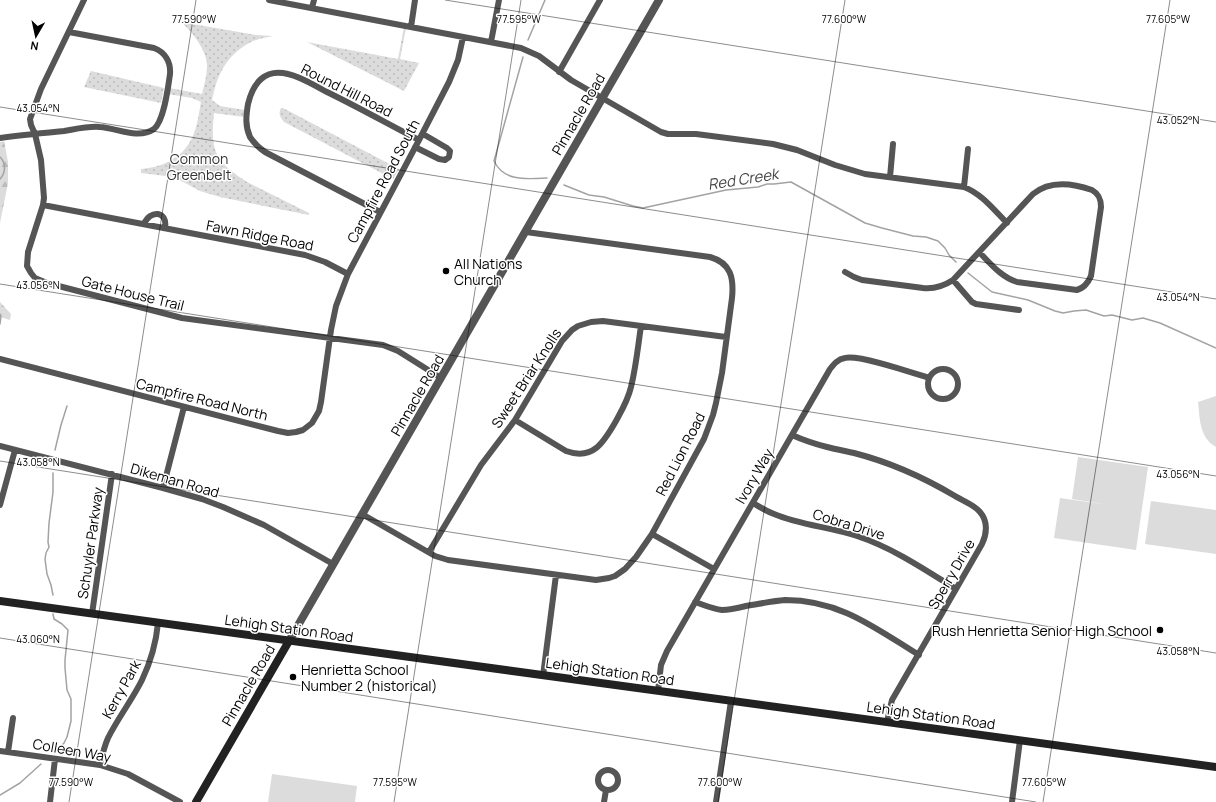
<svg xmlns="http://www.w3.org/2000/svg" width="1216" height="802" font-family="Manrope,sans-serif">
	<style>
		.grass { fill: url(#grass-dots) }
		.forest { fill: url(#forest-firs) }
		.garden { fill: #dcdcdc }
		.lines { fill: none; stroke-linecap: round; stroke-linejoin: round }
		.stream { stroke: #a3a3a3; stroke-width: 1.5 }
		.minor { stroke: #555; stroke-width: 6 }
		.tertiary { stroke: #555; stroke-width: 8 }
		.secondary { stroke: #222; stroke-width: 8 }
		.ticks { fill: none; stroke: #000; stroke-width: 1; stroke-opacity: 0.45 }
		.poi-dot { fill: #000; stroke: #fff; stroke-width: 1.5 }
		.labels { text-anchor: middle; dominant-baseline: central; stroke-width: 3; stroke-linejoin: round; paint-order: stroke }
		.street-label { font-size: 14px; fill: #000; stroke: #fff }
		.park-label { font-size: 14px; fill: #333; stroke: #fff }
		.poi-label { font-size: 14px; fill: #000; stroke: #fff; text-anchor: start }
		.water-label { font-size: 15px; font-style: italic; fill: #444; stroke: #fff }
		.ticks-label { font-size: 10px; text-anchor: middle; fill: #000; stroke: #fff; stroke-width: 3; stroke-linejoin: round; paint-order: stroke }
	</style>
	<defs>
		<pattern id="grass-dots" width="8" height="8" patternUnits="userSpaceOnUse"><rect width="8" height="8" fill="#dcdcdc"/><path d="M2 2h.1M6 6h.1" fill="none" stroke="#bbb" stroke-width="1.8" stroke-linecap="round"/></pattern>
		<pattern id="forest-firs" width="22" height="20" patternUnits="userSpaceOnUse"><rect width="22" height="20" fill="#dcdcdc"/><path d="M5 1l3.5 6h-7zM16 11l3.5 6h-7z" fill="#bbb"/></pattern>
	</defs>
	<rect width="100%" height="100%" fill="#fff"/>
	<path class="grass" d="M 181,22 L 256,35 L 273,36 C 265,38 256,39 249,43 C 226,56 217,75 212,100 L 220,106 L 245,110 L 244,117 L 214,113 C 210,152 215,161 247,182 L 309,213 L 309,215 L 220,197 L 200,191 L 174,177 L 141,173 L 141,169 C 165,167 186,156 194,133 C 198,123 199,112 201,102 L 192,98 L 168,94 L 169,88 L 202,94 C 204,85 207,76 207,67 C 208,52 192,31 181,22 Z
		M 404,27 L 406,28 L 400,59 L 419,63 L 404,91 L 307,42 L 398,59 Z
		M 91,71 L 164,88 L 161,103 L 84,87 Z
		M 281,108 L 283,108 L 399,169 L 393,179 L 284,122 C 280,117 278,114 281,108 Z"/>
	<path class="forest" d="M 4,141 L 8,162 L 8,183 L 0,223 L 0,142 Z
		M 0,302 L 11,314 L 10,320 L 0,317 Z"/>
	<path class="garden" d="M 1216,396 L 1216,447 C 1199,437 1200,419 1198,402 Z
		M 1078,457 L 1148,467 L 1136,550 L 1054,538 L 1060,498 L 1109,505 L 1072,499 Z
		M 1151,501 L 1216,510 L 1216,554 L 1145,544 Z
		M 272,774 L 357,786 L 355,802 L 268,802 Z"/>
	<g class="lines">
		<path class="stream" d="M 528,40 L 545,0
			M 523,57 L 494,161 C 504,182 527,179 547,178
			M 0,157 C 6,163 6,172 0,179
			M 564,185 L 589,195 L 604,197 L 633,206 L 643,208 L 726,190 L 758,187 L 767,184 L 774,184 L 791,182 L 865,223 L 882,228 L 913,236 L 926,237 L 938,241 L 945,248 L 949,255 L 956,262
			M 968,273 L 992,292 L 1028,300 L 1055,311 L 1063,313 L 1074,311 L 1086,310 L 1104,316 L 1112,315 L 1132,320 L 1143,318 L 1160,323 L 1216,348
			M 0,314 L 1,316 L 0,324
			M 55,450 L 61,425 L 67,406
			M 53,595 L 51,585 L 47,574 L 45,559 L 46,553 L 49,547 L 48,542 L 49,523 L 53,492 L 53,473
			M 53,614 L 54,619 L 62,624 L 68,630 L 65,660 L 65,668 L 67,690 L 71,699 L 71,721 L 67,737 L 64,743 L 57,751
			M 0,795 L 20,783 L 41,764"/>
		<path class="minor" d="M 84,0 L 41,89 L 30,119 L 31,125 L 35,134 L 41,160 L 44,198 L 43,205 L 28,252 L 27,266 L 31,273 L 35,278 L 47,283 L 182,318 L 383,345 L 398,351 L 441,378
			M 269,0 L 521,48 L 539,56 L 571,80 L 661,132 L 668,134 L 696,134 L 773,144 L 797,150 L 835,165 L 865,174 L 964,187 C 982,194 994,210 1007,223
			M 312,8 L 314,0
			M 411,27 L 415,0
			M 491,42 L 499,0
			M 559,72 L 600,0
			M 0,138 C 21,135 43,133 64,131 C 76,129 88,126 100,127 C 117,128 138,140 154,129 C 164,121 168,88 170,74 C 171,62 165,52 154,48 L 69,32
			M 415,147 L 439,159 L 445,160 L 449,157 L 450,151 L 447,148 L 423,134
			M 890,177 L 893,144
			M 964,187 L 968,149
			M 43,205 L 305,255 L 325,262 L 348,274
			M 380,212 L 265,152 C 259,148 254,143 250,137 C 245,126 246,116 248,104 C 253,83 265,68 288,74 C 302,77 315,86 327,92 C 358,107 388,124 419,140
			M 144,224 C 150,209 168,211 165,228
			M 845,272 L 854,277 L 862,280 L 923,288 C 934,289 944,286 953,280 L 1033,194 C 1050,180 1072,183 1092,190 C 1099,194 1101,199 1101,207 L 1091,276 C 1088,283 1084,288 1077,290 L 1017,282 C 1001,277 991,264 979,252
			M 953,280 L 972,302 L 976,304 L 1019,310
			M 0,359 L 278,431 L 288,433 L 296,432 L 303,430 L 312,423 L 319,411 L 321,402 L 331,330 L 336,306 L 348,274 L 419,140 L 449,82 L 458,60 L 463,37
			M928 384a15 15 0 1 1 30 0a15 15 0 1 1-30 0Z
			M 515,420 L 566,451 C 593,461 604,442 616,421 C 622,410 628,400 631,387 C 636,367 638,346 641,326
			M 792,435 C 803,440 815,444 827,447 C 835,449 845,451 854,453 C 889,462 923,477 955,496 C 963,501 975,505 980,512 C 988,521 987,534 982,544 L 892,700 L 887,722
			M 0,446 L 163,488 L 202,499 L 223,507 L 264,525 L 333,564
			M 163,488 L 184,407
			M 753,503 C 760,507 766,511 774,514 C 800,525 830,527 857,536 C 893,548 924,569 956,589
			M 0,505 L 15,450
			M 362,514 L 435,556 L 448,560 L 596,580 L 609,578 L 615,576 L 625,569 L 636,557 L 652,534 L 704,439 L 713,415 L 716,403 L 722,373 L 732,298 C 734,278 731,263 710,257 L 526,232
			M 652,534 L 714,569
			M 429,552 L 481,465 L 515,420 L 562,341 L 572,330 L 578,326 L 591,322 L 603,321 L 726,337
			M 695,602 C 704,605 712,609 722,610 C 730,610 738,608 746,606 C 759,604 772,601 785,600 C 840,600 875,628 919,655
			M 92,614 L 112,474
			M 543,676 L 556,575
			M 658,691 L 661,665 L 667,651 L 830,369 C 834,364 838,359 845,358 C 858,354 913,373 929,378
			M 0,751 L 100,765 L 128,774 L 180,802
			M 8,752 L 13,718
			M 100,765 C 102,756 104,747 108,738 C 118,718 132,700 142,680 C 151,661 156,644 158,623
			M598 780a10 10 0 1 1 20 0a10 10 0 1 1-20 0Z
			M 50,802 L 55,759
			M 604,802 L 606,790
			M 716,802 L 731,701
			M 1012,802 L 1020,740"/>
		<path class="tertiary" d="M 289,641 L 659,0"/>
		<path class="secondary" d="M 0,601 L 1216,767
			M 196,802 L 289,641"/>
	</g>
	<path class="ticks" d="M 445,0 L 1216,122M 0,107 L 1216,299M 0,284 L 1216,476M 0,461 L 1216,653M 0,638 L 1036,802M 69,802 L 196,0M 394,802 L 521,0M 718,802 L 845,0M 1043,802 L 1170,0"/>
	<g class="poi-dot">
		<circle cx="446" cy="271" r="4"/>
		<circle cx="1160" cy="630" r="4"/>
		<circle cx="293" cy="677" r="4"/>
	</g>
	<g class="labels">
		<g class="street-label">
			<text transform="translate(347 90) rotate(27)">Round Hill Road</text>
			<text transform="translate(578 114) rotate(-60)">Pinnacle Road</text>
			<text transform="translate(383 181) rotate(-62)">Campfire Road South</text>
			<text transform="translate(260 235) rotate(11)">Fawn Ridge Road</text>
			<text transform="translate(133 293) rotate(14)">Gate House Trail</text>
			<text transform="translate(526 378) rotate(-57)">Sweet Briar Knolls</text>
			<text transform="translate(417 395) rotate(-60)">Pinnacle Road</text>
			<text transform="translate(202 399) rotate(14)">Campfire Road North</text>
			<text transform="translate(680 454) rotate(-63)">Red Lion Road</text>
			<text transform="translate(754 476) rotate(-60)">Ivory Way</text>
			<text transform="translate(175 480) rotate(16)">Dikeman Road</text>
			<text transform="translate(849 524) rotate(17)">Cobra Drive</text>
			<text transform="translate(90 543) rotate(-82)">Schuyler Parkway</text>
			<text transform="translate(951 574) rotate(-60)">Sperry Drive</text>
			<text transform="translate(289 628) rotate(8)">Lehigh Station Road</text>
			<text transform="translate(610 671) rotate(8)">Lehigh Station Road</text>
			<text transform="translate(248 685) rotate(-60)">Pinnacle Road</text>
			<text transform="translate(121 689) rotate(-61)">Kerry Park</text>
			<text transform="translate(931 715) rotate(8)">Lehigh Station Road</text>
			<text transform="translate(72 750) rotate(10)">Colleen Way</text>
		</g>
		<g class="park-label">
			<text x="199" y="158">Common<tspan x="199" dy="16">Greenbelt</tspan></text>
		</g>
		<g class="poi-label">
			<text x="454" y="263">All Nations<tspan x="454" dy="16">Church</tspan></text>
			<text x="1152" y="630" text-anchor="end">Rush Henrietta Senior High School</text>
			<text x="301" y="669">Henrietta School<tspan x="301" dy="16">Number 2 (historical)</tspan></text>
		</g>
		<g class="water-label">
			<text transform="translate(743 179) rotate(-9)">Red Creek</text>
		</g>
	</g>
	<g class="ticks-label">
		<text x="194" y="23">77.590°W</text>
		<text x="519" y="23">77.595°W</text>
		<text x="844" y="23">77.600°W</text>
		<text x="1168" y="23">77.605°W</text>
		<text x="38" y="112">43.054°N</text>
		<text x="1178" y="124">43.052°N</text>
		<text x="38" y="289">43.056°N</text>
		<text x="1178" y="301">43.054°N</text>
		<text x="38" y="466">43.058°N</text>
		<text x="1178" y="478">43.056°N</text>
		<text x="38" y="643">43.060°N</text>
		<text x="1178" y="655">43.058°N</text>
		<text x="71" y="786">77.590°W</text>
		<text x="395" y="786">77.595°W</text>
		<text x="720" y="786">77.600°W</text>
		<text x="1044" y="786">77.605°W</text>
	</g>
	<g transform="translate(36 36) rotate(189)" stroke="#ffffff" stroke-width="3" paint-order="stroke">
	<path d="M0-3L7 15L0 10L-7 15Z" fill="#000000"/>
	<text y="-6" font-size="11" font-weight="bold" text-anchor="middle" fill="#000000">N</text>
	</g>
</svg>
